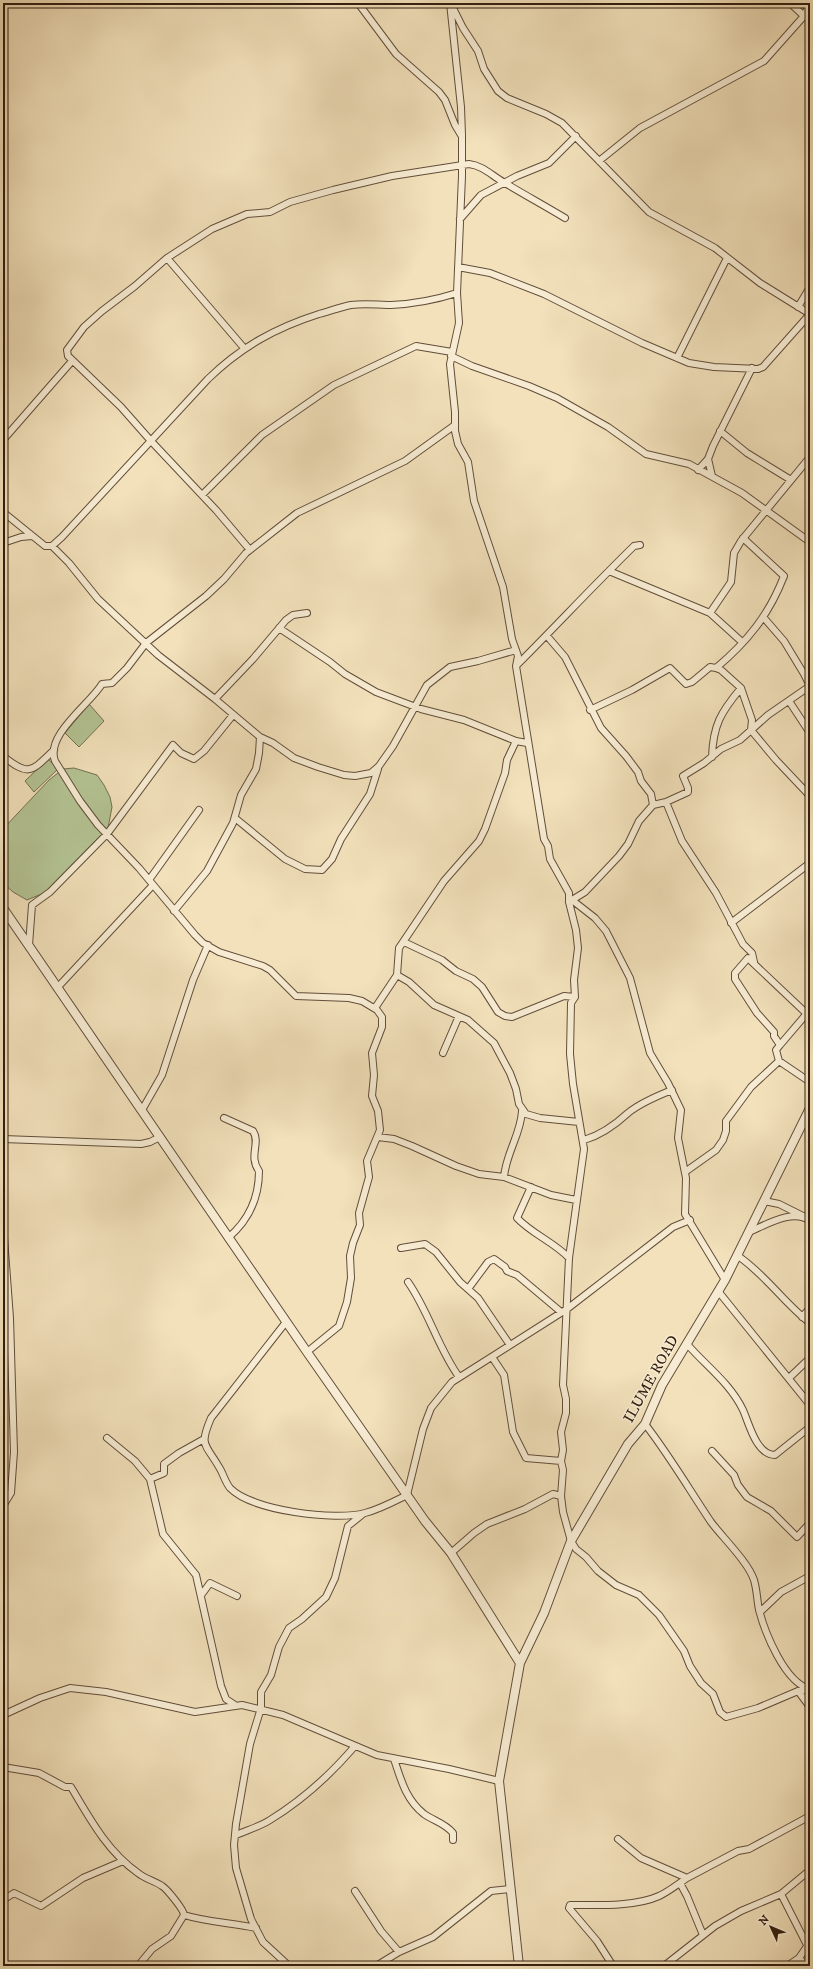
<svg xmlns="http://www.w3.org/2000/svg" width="813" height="1969" font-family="'IM FELL DW Pica',serif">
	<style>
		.green { fill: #b4c494; stroke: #737052 }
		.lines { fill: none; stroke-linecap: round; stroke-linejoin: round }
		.minor-casing { stroke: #624e3a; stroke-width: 8 }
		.tertiary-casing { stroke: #624e3a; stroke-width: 10 }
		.minor { stroke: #f7ecd3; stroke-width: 6 }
		.tertiary { stroke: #f7ecd3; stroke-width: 8 }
		.labels { text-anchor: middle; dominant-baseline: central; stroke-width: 3; stroke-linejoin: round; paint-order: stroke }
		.street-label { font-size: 15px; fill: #321d0f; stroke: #f7ecd3 }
	</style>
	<rect width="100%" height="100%" fill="#f2e1bb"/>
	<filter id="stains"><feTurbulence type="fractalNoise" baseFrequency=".005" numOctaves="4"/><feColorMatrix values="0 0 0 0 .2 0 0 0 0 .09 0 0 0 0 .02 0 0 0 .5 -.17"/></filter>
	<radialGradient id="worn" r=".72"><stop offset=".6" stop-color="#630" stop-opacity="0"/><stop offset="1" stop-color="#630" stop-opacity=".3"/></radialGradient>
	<path class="green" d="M 89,704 L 104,721 L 79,747 L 65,733 Z
		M 48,759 L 58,769 L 34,792 L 25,781 Z
		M 74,768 L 97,775 L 104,785 L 110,797 L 112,807 L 108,828 L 44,893 L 27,900 L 13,892 L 3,883 L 3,829 L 49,780 L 63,769 Z"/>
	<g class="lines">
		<defs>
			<path id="minor" d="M 358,3 L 396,54 L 439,92 L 445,100 L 455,125 L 461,135
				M 450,3 L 461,107 L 462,135 L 462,176 L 457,293 L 459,323 L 450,364 L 455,412 L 455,431 L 458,444 L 468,462 L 474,501 L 503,587 L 512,639 L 518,656 L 516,666 L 544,839 L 548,846 L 550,859 L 569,893 L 569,902 L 576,930 L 578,948 L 574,980 L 575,997 L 571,1003 L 570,1054 L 573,1084 L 584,1149 L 569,1258 L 563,1385 L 566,1399 L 566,1413 L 561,1432 L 563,1450 L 561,1461 L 563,1470 L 561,1496 L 563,1512 L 571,1541 L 576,1549 L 586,1557 L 598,1571 L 616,1585 L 639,1595 L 659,1615 L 684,1651 L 690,1666 L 701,1683 L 713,1694 L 720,1712 L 726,1717 L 758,1708 L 798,1691 L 810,1690
				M 790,3 L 804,16 L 810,17
				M 452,6 L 463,28 L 478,51 L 484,69 L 498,91 L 507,98 L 546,114 L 562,123 L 649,212 L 715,248 L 760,283 L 810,314
				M 599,161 L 640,128 L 764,61 L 804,16 L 810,3
				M 460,219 L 481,195 L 517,176 L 549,163 L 576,136
				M 167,258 L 244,348
				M 458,267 L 490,273 L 544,294 L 642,343 L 689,363 L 714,367 L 758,369 L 763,367 L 810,314
				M 798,307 L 810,287
				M 451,356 L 472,366 L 529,386 L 557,398 L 608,427 L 646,454 L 689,464 L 742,493 L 810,542
				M 677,358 L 727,258
				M 720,431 L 747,453 L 791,480
				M 3,440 L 72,361
				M 708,459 L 712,476
				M 698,470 L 708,459 L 713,446 L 752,368
				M 202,495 L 262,435 L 334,385 L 416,346 L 452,352
				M 3,512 L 45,546 L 52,546 L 62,537 L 208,379 C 241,347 275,328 319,314 C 330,311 341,307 351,305 C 365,303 378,305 391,305 C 413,304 435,300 457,293
				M 743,538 L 784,576 C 769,615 747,642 716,668 L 721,670 L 741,688 L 752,720 L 751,730 L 776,760 L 810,796
				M 3,543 L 21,537 L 32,536
				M 52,546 L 69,563 L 98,599 L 158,655 L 215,699 L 260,737 L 259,753 L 256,769 L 241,795 L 233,823 L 207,871 L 174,911
				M 250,550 L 216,510 L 151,441 L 121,407 L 68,356 L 67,350 L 84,327 L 102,311 L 135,286 L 167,258 L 212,229 L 247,214 L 270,212 L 290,202 L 333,190 L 392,176 L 469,164 C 484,166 492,176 505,183 C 525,195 545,206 565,218
				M 609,571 L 710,613 L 742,642
				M 710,613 L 731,582 L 734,553 L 741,541 L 810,457
				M 764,618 L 784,641 L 804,674
				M 279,628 L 330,662 L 345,674 L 376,692 L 421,709 L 464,720 L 516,741 L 527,743
				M 547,636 L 565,657 L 601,728 L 626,756 L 638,772 L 641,781 L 651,794 L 653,805
				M 517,665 C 556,626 594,585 634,546 L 640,545
				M 215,699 L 253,659 L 286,620 L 293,615 L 307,613
				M 789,701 L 810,733
				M 590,710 L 632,690 L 670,668 L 686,684 L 692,682 L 710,667 L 716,668
				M 260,737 L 273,743 L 294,758 L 318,767 L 344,775 L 355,776 L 371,773 L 379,766 L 393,746 L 427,685 L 450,667 L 478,661 L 516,650
				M 3,756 C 29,777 31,772 54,750
				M 712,757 C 713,725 721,712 741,688
				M 666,802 L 682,841 L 716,893 L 743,944 L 752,953 L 754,962
				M 235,818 L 285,859 L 305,869 L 322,870 L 332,859 L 341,839 L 370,794 L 378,769
				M 149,880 L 199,810
				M 572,900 L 585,892 L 619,856 L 628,844 L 639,821 L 653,805 L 666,802 L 688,792 L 688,788 L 683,776 L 704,763 L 721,749 L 740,740 L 768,715 L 810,686 L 804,674 L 810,672
				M 569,902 L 572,900 L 595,918 L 606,931 L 630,978 L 650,1053 L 668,1083 L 681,1110 L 678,1138 L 686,1178 L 685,1214 L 725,1280
				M 731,923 L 810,863
				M 404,942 L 442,960 L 456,971 L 473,979 L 482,987 L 498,1012 L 505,1016 L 512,1017 L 564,996 L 575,997
				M 29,945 L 32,905 L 50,892 L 107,834 L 173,745 L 181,753 L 194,759 L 204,751 L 233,715
				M 751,961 L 807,1014
				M 754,962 L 748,958 L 735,973 L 735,979 L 757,1013 L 774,1032 L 774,1036 L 780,1045 L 776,1050 L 779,1061 L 810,1082
				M 397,975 L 409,982 L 434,1005 L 468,1020 L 494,1043 L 510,1073 L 516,1089 L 519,1104 L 526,1114 L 540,1118 L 579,1122
				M 57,988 L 153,885
				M 375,1008 L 397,975 L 399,948 L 444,881 L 479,841 L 485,829 L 505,773 L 507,760 L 516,741
				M 780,1045 L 809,1011
				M 443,1053 L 459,1016
				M 142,1110 L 162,1075 L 193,980 L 208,945
				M 224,1118 L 253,1131 C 261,1143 248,1156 259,1171 C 259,1198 248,1221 228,1238
				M 378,1137 L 394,1139 L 412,1146 L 456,1166 L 479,1174 L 504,1177 L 551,1195 L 576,1200
				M 3,1139 L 141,1144 L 150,1142 L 160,1137
				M 584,1140 C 601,1135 615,1125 628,1113 C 640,1103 657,1096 672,1090
				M 685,1172 L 716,1150 L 723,1140 L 726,1131 L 726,1121 L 751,1087 L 779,1061
				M 504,1177 C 506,1153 521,1134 522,1111
				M 531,1187 L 517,1218 C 532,1234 554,1242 569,1258
				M 764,1201 L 779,1204 L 805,1217 L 810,1216
				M 3,1224 L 10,1318 L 14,1452 L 11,1493 L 3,1506
				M 749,1232 C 766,1225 793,1208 810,1221
				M 401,1248 L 425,1244 L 436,1252 L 460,1282 L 478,1298 L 510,1345
				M 738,1256 C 766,1275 784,1303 810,1323
				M 408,1282 C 429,1312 438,1348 459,1377
				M 468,1289 L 488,1262 L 494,1259 L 505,1267 L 507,1271 L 517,1275 L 561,1312
				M 718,1291 L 810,1405
				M 802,1317 L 810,1308
				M 286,1322 L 211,1418 C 199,1446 205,1443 219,1467 C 223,1473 225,1482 230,1488 C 252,1511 336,1521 365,1513 C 380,1509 393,1502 407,1495 L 423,1429 L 431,1408 L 452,1382 L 567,1309 L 673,1227 L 690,1220
				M 687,1344 C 706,1366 730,1383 743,1410 C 749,1423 756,1455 775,1455 L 810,1427
				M 307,1352 L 339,1326 L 347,1302 L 351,1278 L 350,1256 L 353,1243 L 360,1225 L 359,1213 L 369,1177 L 367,1161 L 380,1130 L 378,1111 L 372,1096 L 374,1075 L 372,1053 L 382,1027 L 382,1017 L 377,1010 L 362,1001 L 349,998 L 296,996 L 270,970 L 263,966 L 219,952 L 203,943 L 195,935 L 139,868 L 98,825 L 80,801 L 55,761 C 45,735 90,704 102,684 L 112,683 L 127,668 L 146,643 L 206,596 L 224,579 L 246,553 L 297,513 L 405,461 L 455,425
				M 492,1357 L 504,1375 L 513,1432 L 526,1458 L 561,1461
				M 789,1378 L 810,1358
				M 645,1424 C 669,1455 689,1489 711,1522 C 723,1538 748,1562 754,1580 C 757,1590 757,1600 759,1610 C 765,1633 785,1683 810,1689
				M 107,1438 L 135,1461 L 150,1479 L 163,1534 L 196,1575 L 221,1686 L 226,1699 L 235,1705
				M 712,1451 L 734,1475 L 738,1485 L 747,1497 L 771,1511 L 797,1537 L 810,1523
				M 150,1479 L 164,1473 L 164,1464 L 179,1453 L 204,1439
				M 451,1553 L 474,1533 L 487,1524 L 525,1509 L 553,1494 L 561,1496
				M 202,1594 L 210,1583 L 237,1596
				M 760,1612 L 781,1592 L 810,1576
				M 798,1691 L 810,1707
				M 3,1715 L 40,1698 L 70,1688 L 106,1692 L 195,1712 L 242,1705 L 283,1715 L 377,1755 L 449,1769 L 499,1781
				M 394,1759 C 401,1780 406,1800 424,1814 C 434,1821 445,1823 453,1833 L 453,1840
				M 3,1767 L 39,1773 L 65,1787 L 71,1787 C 90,1819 107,1851 138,1873 C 145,1879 155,1881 162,1886 C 167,1889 184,1910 184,1915 L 171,1936 L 152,1949 L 138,1966
				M 236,1835 C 247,1830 259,1827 270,1820 C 301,1801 331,1774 355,1746
				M 618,1839 L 641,1858 L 687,1878 L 738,1851 L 749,1849 L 810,1816
				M 680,1883 L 687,1896 L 703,1935
				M 355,1891 L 381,1931 L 399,1952
				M 781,1894 L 807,1945
				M 3,1900 L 14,1893 L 41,1906 L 83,1878 L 123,1861
				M 184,1915 C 207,1922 232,1923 256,1928
				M 799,1958 L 810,1942
				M 289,1966 L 263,1942 L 251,1919 L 236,1868 L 234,1845 L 236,1824 L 250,1744 L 261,1708 L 261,1692 L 271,1675 L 279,1647 L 289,1628 L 302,1619 L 326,1597 L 335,1578 L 348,1526 L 363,1514
				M 376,1966 L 399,1952 L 433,1937 L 491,1891 L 510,1889
				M 613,1966 L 597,1941 L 569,1908 L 570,1905 C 596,1905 635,1907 659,1896 C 668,1892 678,1884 687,1878
				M 664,1966 L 715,1926 L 741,1911 L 781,1894 L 810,1870
				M 787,1966 L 799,1958 L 807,1966"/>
			<path id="tertiary" d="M 3,908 L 307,1352 L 425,1521 L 451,1553 L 520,1663
				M 519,1966 L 499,1781 L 520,1663 L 544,1613 L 571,1541 L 628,1444 L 645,1424 L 662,1385 L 725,1280 L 810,1108"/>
		</defs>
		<use href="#minor" class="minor-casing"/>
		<use href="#tertiary" class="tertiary-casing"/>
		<use href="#minor" class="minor"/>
		<use href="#tertiary" class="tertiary"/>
	</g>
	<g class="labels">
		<g class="street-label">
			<text transform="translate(651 1379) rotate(-61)">ILUME ROAD</text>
		</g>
	</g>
	<rect width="813" height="1969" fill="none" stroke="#f2e1bb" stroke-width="16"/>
	<rect x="4" y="4" width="805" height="1961" fill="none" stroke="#321d0f" stroke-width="2"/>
	<rect x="8" y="8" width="797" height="1953" fill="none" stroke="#321d0f"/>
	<g transform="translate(771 1927) rotate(314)" stroke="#f7ecd3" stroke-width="3" paint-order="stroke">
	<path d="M0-3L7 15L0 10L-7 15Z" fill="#321d0f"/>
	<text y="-6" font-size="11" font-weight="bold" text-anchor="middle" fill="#321d0f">N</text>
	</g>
	<rect width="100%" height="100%" filter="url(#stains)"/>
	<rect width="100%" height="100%" fill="url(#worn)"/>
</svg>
